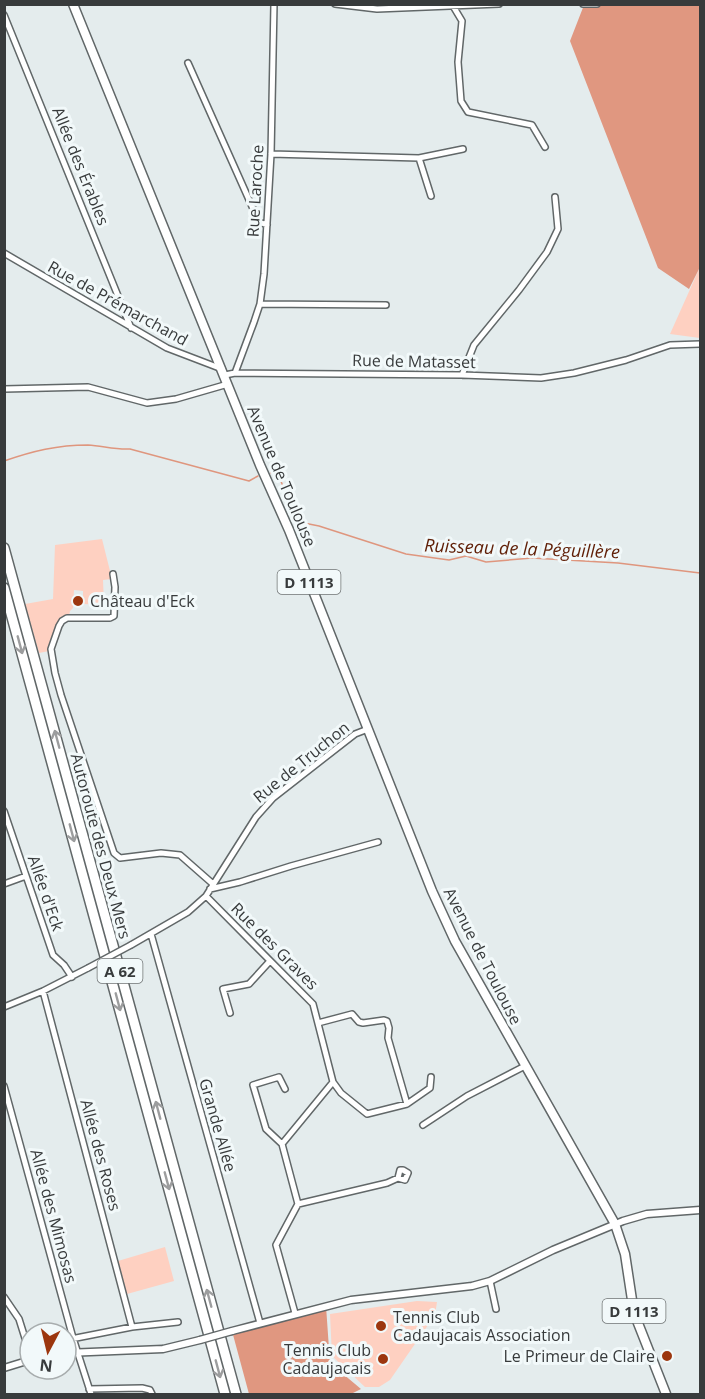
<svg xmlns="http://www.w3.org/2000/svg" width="705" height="1399" font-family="'Open Sans',sans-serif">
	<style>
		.green { fill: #fed0c1 }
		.forest { fill: #e09780 }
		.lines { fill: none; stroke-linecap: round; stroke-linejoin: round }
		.stream { stroke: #df967e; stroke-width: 1.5 }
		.minor-casing { stroke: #616768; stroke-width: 8 }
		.tertiary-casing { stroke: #616768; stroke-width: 9 }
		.primary-casing { stroke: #616768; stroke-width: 11 }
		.motorway-casing { stroke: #616768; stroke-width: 12 }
		.minor { stroke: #fff; stroke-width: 5 }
		.tertiary { stroke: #fff; stroke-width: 6 }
		.primary { stroke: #fff; stroke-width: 8 }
		.motorway { stroke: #fff; stroke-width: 9 }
		.minor-bridge-casing { stroke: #616768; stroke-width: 8; stroke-linecap: butt }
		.tertiary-bridge-casing { stroke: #616768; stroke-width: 9; stroke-linecap: butt }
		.minor-bridge { stroke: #fff; stroke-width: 5 }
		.tertiary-bridge { stroke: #fff; stroke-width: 6 }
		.oneway { stroke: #9c9d9e }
		.poi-dot { fill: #9c360e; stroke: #f2f9fa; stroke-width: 2 }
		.labels { text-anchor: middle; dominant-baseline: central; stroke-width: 6; stroke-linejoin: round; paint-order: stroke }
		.shield { fill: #f2f9fa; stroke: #707475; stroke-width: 1.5 }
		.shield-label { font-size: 15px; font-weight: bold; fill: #383b3c }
		.street-label { font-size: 16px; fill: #383b3c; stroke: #f2f9fa }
		.poi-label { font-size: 16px; fill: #383b3c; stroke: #f2f9fa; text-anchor: start }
		.water-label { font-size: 18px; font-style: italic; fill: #612109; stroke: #f2f9fa }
	</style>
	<rect width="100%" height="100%" fill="#e4eced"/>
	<path class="green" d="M 700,267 L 700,338 L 670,334 Z
		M 102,539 L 112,579 L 103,580 L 104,605 L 83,604 L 83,591 L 74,590 L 73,608 L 70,611 L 69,616 L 59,619 L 49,651 L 39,653 L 25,604 L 53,599 L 55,545 Z
		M 165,1247 L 174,1281 L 127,1294 L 118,1261 Z
		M 417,1301 L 437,1302 L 435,1315 L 390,1380 L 379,1387 L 365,1387 L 332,1356 L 330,1314 Z"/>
	<path class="forest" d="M 584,5 L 700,5 L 700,267 L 689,289 L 658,268 L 570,41 Z
		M 326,1306 L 330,1363 L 361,1389 L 351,1394 L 249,1394 L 232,1331 Z"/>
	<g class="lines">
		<path class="stream" d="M 4,461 C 33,451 57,445 88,445 C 103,446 116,450 130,449 L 249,481 L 258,476
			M 271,473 L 277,472 L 294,512 L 304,523 L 319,526 L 406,554 L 449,560 L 466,556 L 486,562 L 532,558 L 618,563 L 700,573"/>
		<defs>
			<path id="minor" d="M 335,4 L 377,9 L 499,4
				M 583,4 L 597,4
				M 453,6 L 462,21 L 458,62 L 461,101 L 468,112 L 532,125 L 545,147
				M 4,15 L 131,328
				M 188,63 L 259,222 L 267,225
				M 271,154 L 419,158 L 431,196
				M 419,158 L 463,149
				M 4,253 L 167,348 L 222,369
				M 260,304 L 386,305
				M 235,373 L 254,322 L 260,304 L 264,274 L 271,154 L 274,4
				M 225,375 L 235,373 L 462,375 L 541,378 L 574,373 L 626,360 L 670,345 L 700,344
				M 462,375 L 474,345 L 519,290 L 547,252 L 558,229 L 555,197
				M 4,389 L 88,387 L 147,403 L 176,399 L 228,384
				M 113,574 L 115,587 L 114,616 L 110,618 L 67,618 L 62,621 L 59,626 L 51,649 L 55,673 L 61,695 L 114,853 L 120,858 L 161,853 L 180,855 L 213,884
				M 4,811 L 53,955 L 64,965 L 72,977
				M 4,884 L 26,876
				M 210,889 L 240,882 L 291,866 L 378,842
				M 206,896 L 313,1004 L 333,1082 L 282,1144 L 298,1204 L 276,1245 L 295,1313
				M 151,934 L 260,1323
				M 131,945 L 188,912 L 206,896 L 256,817 L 273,798 L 355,734 L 368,729
				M 43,991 L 132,1327
				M 4,1007 L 43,991 L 88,968
				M 230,1013 L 223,989 L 249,984 L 270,961
				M 318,1023 L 352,1014 L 359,1022 L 363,1023 L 384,1020 L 387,1021 L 389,1028 L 388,1038 L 407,1104
				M 333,1082 L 341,1093 L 367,1114 L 407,1104 L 430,1088 L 431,1077
				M 4,1086 L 73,1338 L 91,1394
				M 423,1125 L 467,1096 L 525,1066
				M 282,1144 L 266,1129 L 253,1085 L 279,1077 L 285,1089
				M 298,1204 L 387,1183 L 398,1178 L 405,1180 L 408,1173 L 403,1170 L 400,1170 L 398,1178
				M 490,1281 L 496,1309
				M 4,1297 L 19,1319 L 30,1354
				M 66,1340 L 132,1327 L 178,1322
				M 89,1389 L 142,1388 L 150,1390 L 152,1394"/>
			<path id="tertiary" d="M 232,1331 L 351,1300 L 472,1286 L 490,1281 L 553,1250 L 623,1221 L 647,1214 L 700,1210
				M 66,1353 L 163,1349 L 200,1340
				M 4,1368 L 30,1360"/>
			<path id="primary" d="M 73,4 L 260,465 L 289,530 L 432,891 L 455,941 L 615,1224 L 625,1254 L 634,1313 L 666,1394"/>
			<path id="motorway" d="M 4,548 L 236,1394
				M 4,588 L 225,1394"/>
		</defs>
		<use href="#minor" class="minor-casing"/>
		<use href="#tertiary" class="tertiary-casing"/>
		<use href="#primary" class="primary-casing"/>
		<use href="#motorway" class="motorway-casing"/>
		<use href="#minor" class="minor"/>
		<use href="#tertiary" class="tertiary"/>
		<use href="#primary" class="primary"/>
		<use href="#motorway" class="motorway"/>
		<defs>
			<path id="minor-bridge" d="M 88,968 L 131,945"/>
			<path id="tertiary-bridge" d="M 200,1340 L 232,1331"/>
		</defs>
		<use href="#minor-bridge" class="minor-bridge-casing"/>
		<use href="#tertiary-bridge" class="tertiary-bridge-casing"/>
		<use href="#minor-bridge" class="minor-bridge"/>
		<use href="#tertiary-bridge" class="tertiary-bridge"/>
	</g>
	<defs><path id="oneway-shaft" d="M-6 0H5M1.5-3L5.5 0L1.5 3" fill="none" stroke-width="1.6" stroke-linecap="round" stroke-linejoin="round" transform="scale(1.5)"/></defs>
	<g class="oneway">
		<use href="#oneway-shaft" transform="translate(20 645) rotate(75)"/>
		<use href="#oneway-shaft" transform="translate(57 739) rotate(-105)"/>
		<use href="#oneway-shaft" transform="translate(72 833) rotate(75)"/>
		<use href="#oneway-shaft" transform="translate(118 1002) rotate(75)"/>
		<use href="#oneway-shaft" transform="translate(158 1110) rotate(-105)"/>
		<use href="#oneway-shaft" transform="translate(167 1181) rotate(75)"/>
		<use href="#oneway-shaft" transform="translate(209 1298) rotate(-105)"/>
		<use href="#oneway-shaft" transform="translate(218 1369) rotate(75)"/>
	</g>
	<g class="poi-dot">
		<circle cx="78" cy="601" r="6"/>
		<circle cx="381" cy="1326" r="6"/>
		<circle cx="667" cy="1356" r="6"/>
		<circle cx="383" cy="1359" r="6"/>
	</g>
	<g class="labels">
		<g class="shield">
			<rect x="277.5" y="570" width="63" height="24" rx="4.5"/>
			<rect x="97.5" y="959" width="45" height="24" rx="4.5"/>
			<rect x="602.5" y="1299" width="63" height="24" rx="4.5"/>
		</g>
		<g class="shield-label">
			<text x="309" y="582">D 1113</text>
			<text x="120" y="971">A 62</text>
			<text x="634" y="1311">D 1113</text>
		</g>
		<g class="street-label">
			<text transform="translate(81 166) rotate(68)">Allée des Érables</text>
			<text transform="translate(255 191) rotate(-87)">Rue Laroche</text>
			<text transform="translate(118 303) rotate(29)">Rue de Prémarchand</text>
			<text transform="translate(414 361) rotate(1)">Rue de Matasset</text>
			<text transform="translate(282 476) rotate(67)">Avenue de Toulouse</text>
			<text transform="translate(301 762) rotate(-39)">Rue de Truchon</text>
			<text transform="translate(101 846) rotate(75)">Autoroute des Deux Mers</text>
			<text transform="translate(46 893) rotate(71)">Allée d'Eck</text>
			<text transform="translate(275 946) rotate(45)">Rue des Graves</text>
			<text transform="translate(483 956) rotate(63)">Avenue de Toulouse</text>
			<text transform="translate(218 1125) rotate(74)">Grande Allée</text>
			<text transform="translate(101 1155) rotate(75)">Allée des Roses</text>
			<text transform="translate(54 1216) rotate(75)">Allée des Mimosas</text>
		</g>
		<g class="poi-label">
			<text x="90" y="601">Château d'Eck</text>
			<text x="393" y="1317">Tennis Club<tspan x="393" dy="18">Cadaujacais Association</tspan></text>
			<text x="371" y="1350" text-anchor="end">Tennis Club<tspan x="371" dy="18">Cadaujacais</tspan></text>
			<text x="655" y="1356" text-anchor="end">Le Primeur de Claire</text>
		</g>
		<g class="water-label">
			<text transform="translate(522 548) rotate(2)">Ruisseau de la Péguillère</text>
		</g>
	</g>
	<rect width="705" height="1399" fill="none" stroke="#383b3c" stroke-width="12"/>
	<g transform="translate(48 1351) rotate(187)"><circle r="28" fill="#f2f9fa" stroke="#a8adae" stroke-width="1.5"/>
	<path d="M0-4.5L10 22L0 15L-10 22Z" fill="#9c360e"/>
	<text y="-9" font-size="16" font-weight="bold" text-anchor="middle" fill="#383b3c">N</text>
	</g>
</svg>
